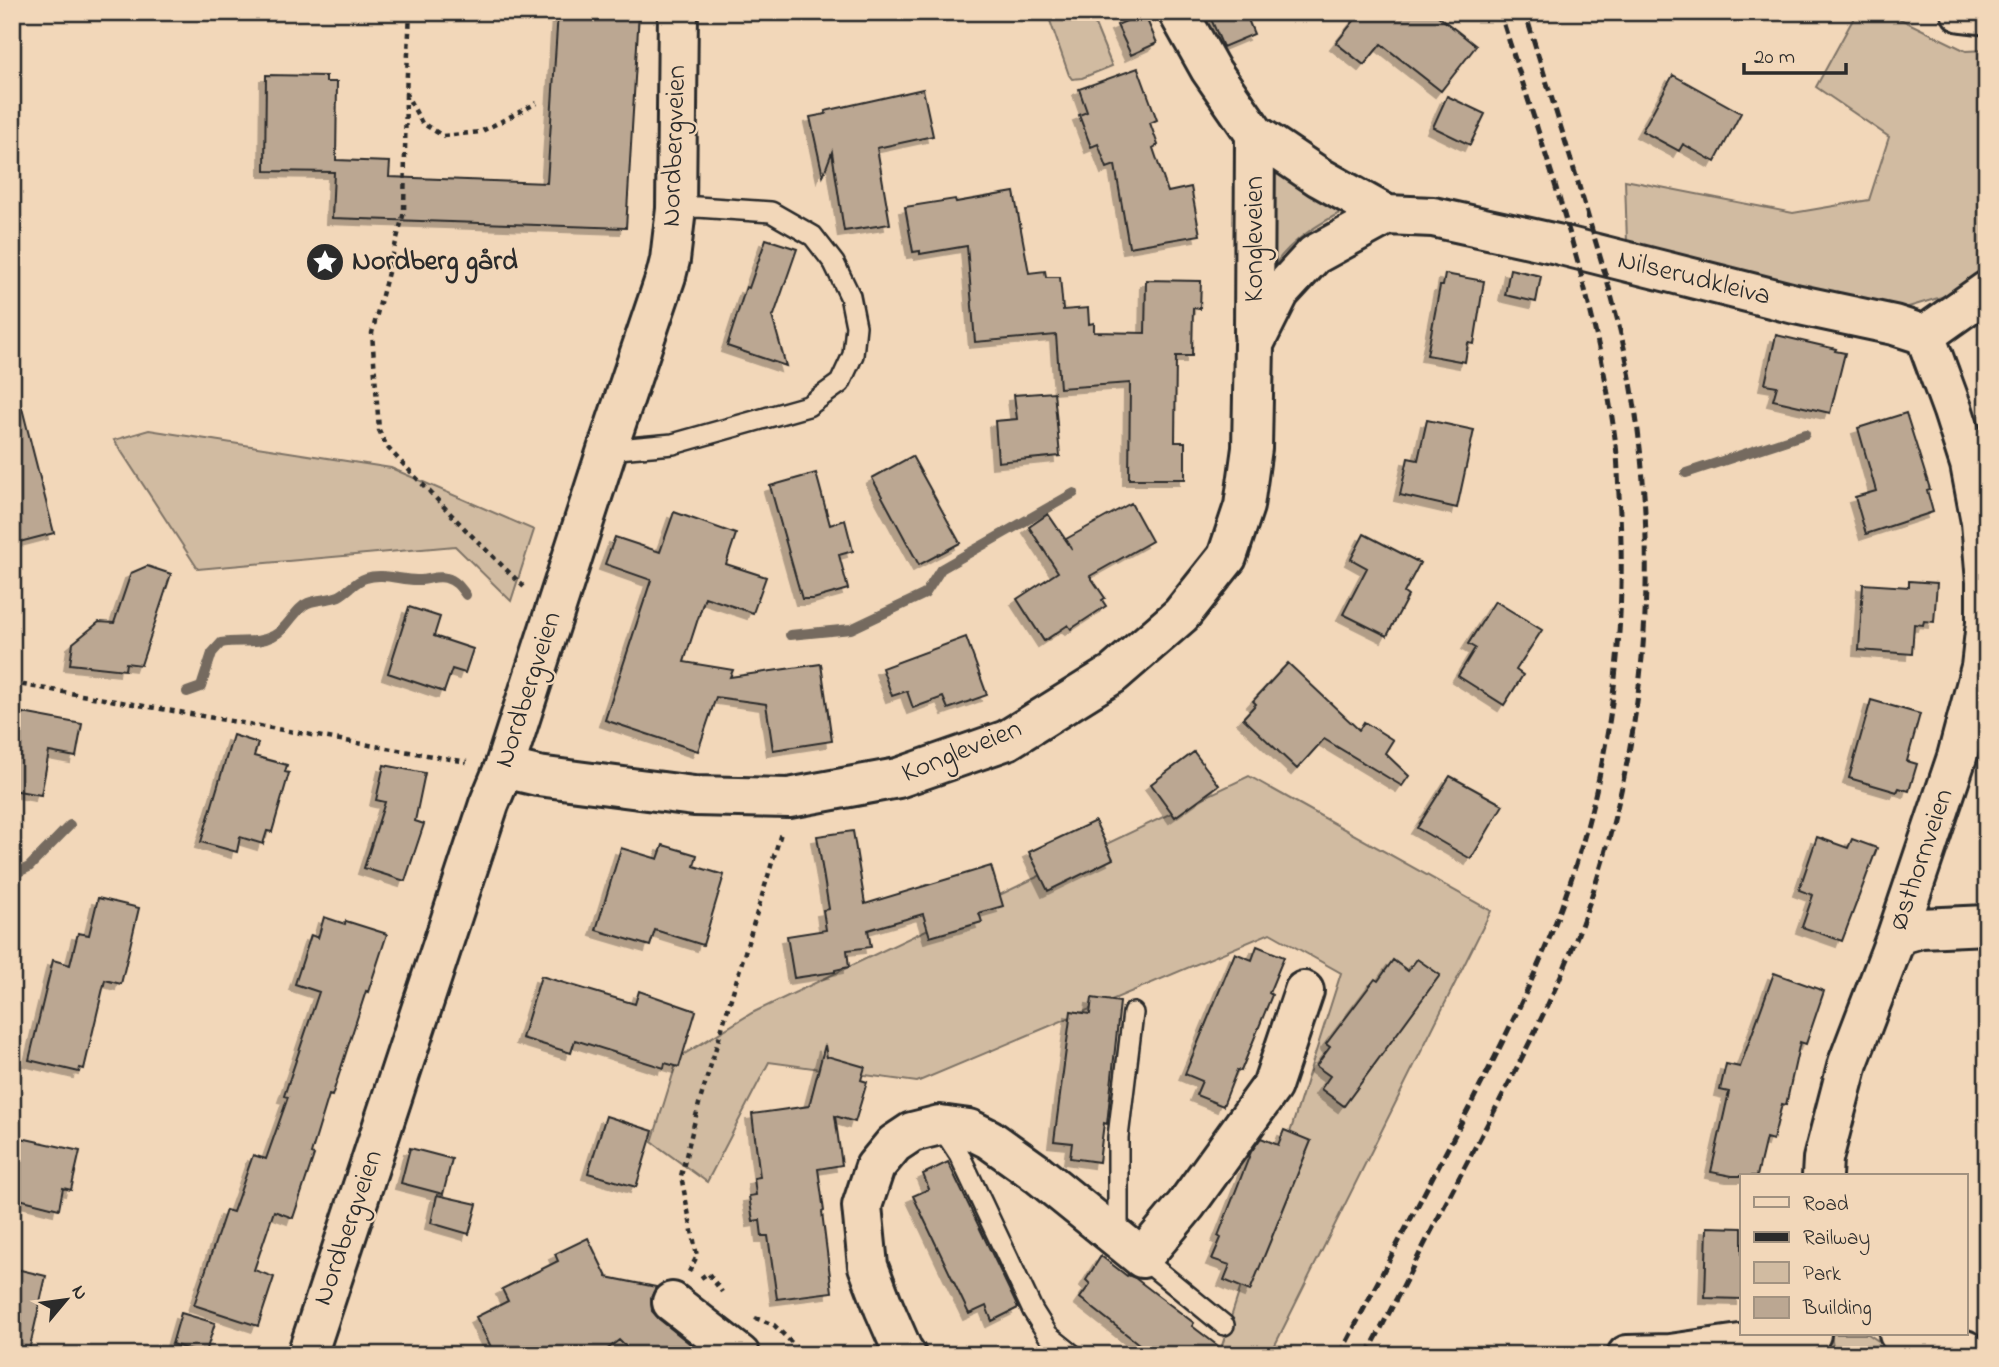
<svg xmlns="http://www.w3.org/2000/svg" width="1999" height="1367" font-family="'Indie Flower',sans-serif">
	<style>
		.green { fill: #d1bba1; stroke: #7e7366; stroke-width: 2 }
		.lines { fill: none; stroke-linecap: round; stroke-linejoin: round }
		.stream { stroke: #746b5f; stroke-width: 10 }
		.building { fill: #bba792; stroke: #2b2b2b; stroke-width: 2; filter: url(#shadow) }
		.lane-casing { stroke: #2b2b2b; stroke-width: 24 }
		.street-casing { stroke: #2b2b2b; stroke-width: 44 }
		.secondary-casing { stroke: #2b2b2b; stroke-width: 44 }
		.path { stroke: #2b2b2b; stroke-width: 4.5; stroke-dasharray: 5 5; stroke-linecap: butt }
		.lane { stroke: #f2d7b9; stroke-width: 19 }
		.street { stroke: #f2d7b9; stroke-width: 38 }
		.secondary { stroke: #f2d7b9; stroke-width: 38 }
		.rail { stroke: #2b2b2b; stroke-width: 5; stroke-dasharray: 10 5; stroke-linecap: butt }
		.labels { text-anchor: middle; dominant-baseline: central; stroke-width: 5; stroke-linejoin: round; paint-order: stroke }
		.street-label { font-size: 28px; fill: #2b2b2b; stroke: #f2d7b9 }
		.poi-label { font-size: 28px; font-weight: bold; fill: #2b2b2b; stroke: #f2d7b9; text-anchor: start }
	</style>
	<defs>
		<filter id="shadow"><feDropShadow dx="-6" dy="6" stdDeviation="0" flood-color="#0004"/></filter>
	</defs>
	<rect width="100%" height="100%" fill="#f2d7b9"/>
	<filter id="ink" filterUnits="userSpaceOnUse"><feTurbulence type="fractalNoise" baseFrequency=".0143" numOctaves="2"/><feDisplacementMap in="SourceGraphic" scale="14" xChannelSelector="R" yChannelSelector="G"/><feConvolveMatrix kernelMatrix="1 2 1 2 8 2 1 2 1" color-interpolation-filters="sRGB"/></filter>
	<g filter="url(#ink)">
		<path class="green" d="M 1047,12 L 1090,12 L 1112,66 L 1082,78 L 1072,79 L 1069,75 Z
			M 1857,12 L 1886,12 L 1966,51 L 1987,50 L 1987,271 L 1958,292 L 1892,312 L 1627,243 L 1625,180 L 1793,213 L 1869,200 L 1889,137 L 1816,87 Z
			M 1286,171 L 1347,209 C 1319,224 1294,238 1275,264 L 1267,264 L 1273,174 Z
			M 149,430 L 391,468 L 534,530 L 511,601 L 455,546 L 198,569 L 114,440 Z
			M 1249,776 L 1491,911 L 1270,1355 L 1219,1355 L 1341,973 L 1270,933 L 917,1082 L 769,1062 L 707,1182 L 652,1142 L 678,1058 L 752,1013 Z
			M 1831,1334 L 1868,1334 L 1886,1346 L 1911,1355 L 1834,1355 Z"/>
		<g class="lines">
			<path class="stream" d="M 1686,473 L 1805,434
				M 790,635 L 851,629 L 925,594 L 941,569 L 1074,493
				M 187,692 L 201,687 L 212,653 L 221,643 C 239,639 256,645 273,636 C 288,629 295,608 308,603 C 318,599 329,600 339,596 C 349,591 355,581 366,578 C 383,572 402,581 419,580 C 428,580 437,575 446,578 C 455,580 460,587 466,595
				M 12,875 L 29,867 L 70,825"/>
		</g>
		<path class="building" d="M 558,12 L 639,12 L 626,228 L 332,218 L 334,172 L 265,171 L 266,75 L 326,76 L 326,82 L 337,82 L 336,160 L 390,162 L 389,177 L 547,183 Z
			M 1208,12 L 1245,12 L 1254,34 L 1223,47 Z
			M 1361,12 L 1433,12 L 1476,46 L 1441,91 L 1381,44 L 1364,65 L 1336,43 Z
			M 1144,13 L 1157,43 L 1131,55 L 1117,25 Z
			M 1138,68 L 1157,120 L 1150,123 L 1158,145 L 1153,148 L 1168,192 L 1191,187 L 1200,235 L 1129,247 L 1115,165 L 1107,168 L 1098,144 L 1091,147 L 1079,115 L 1087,112 L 1079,89 Z
			M 1673,75 L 1741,113 L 1715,162 L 1683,144 L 1679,151 L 1642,131 Z
			M 923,89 L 933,136 L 877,148 L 890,224 L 844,231 L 832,152 L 823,176 L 810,117 L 826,114 L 825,111 Z
			M 1447,96 L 1485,114 L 1470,145 L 1433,127 Z
			M 1014,192 L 1029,273 L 1045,271 L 1046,277 L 1060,277 L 1063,310 L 1088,308 L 1089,324 L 1094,323 L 1094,332 L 1145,333 L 1146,280 L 1201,281 L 1200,309 L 1193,308 L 1192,356 L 1176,356 L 1175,442 L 1185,442 L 1185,479 L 1129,479 L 1130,383 L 1060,388 L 1056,335 L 975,342 L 967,246 L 920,254 L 920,251 L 913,252 L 905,207 L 955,199 L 956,202 Z
			M 766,239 L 797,249 L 774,315 L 772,316 L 786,366 L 727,346 L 746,287 L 749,288 Z
			M 1510,269 L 1541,276 L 1536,302 L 1505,295 Z
			M 1445,274 L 1484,281 L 1474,344 L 1468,343 L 1465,362 L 1427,355 L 1440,286 L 1443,286 Z
			M 1776,335 L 1836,349 L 1835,351 L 1845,353 L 1830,413 L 1773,400 L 1777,386 L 1765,384 Z
			M 1054,392 L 1060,456 L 998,462 L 995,421 L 1017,419 L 1014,395 Z
			M 22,408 L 54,533 L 12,544 L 12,409 Z
			M 1906,413 L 1930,489 L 1927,490 L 1933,512 L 1866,534 L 1855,497 L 1876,491 L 1858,428 Z
			M 1427,420 L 1474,430 L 1457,508 L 1400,495 L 1408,458 L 1418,460 Z
			M 912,456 L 960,543 L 919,565 L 872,478 Z
			M 816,473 L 830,525 L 845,520 L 853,551 L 839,555 L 848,589 L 813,599 L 802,599 L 770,486 Z
			M 1131,503 L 1152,541 L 1090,576 L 1105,598 L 1102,600 L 1106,606 L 1071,629 L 1068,625 L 1044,641 L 1017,599 L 1058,572 L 1029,527 L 1048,514 L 1072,549 L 1066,539 Z
			M 674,512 L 736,534 L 726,564 L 766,577 L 753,613 L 705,597 L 684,662 L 733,670 L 730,677 L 821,664 L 832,741 L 773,750 L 766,704 L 716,697 L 698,751 L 605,720 L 651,580 L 605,564 L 615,537 L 660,552 Z
			M 1364,534 L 1420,563 L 1404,593 L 1408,596 L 1387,636 L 1343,614 L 1367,568 L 1351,559 Z
			M 147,566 L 171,574 L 141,665 L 126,663 L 125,670 L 70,664 L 73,643 L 99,622 L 114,623 L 131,573 Z
			M 1909,581 L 1937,583 L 1934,622 L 1924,621 L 1923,625 L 1914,624 L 1912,654 L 1859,650 L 1863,584 L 1909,587 Z
			M 1495,601 L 1542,630 L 1516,670 L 1523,675 L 1504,705 L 1458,676 L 1475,648 L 1468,644 Z
			M 409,607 L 440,617 L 434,636 L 473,649 L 465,673 L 452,669 L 444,692 L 388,673 Z
			M 966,637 L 987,695 L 948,709 L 943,697 L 913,708 L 907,691 L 892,696 L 882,668 Z
			M 1288,663 L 1359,730 L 1364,722 L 1393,740 L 1385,753 L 1409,776 L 1402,786 L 1324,739 L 1297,769 L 1243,718 L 1256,704 L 1253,701 Z
			M 1871,700 L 1920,714 L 1907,761 L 1917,764 L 1909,791 L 1899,788 L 1897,792 L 1849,778 Z
			M 12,711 L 82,724 L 76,757 L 49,752 L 41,795 L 12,790 Z
			M 233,735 L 258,743 L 254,756 L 287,765 L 285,772 L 289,773 L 272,832 L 267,831 L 263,844 L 240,837 L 237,852 L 201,842 Z
			M 1194,752 L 1219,785 L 1175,817 L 1151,784 Z
			M 384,765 L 425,773 L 415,821 L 424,824 L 405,881 L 364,868 L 385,802 L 376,800 Z
			M 1450,776 L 1503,805 L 1471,859 L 1417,828 Z
			M 1095,821 L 1113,859 L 1048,891 L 1029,852 Z
			M 853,831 L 865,904 L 991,866 L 1003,906 L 979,913 L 982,922 L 930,937 L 923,914 L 868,930 L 871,947 L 847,950 L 849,967 L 835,970 L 835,972 L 794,978 L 787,936 L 826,930 L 823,910 L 829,909 L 817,836 Z
			M 1817,837 L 1848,848 L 1852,839 L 1877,848 L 1842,941 L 1802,927 L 1813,895 L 1799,890 Z
			M 663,845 L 697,855 L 694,866 L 724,875 L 703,945 L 655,930 L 650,946 L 596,930 L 621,848 L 658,859 Z
			M 98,898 L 139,908 L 121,984 L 105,980 L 84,1069 L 80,1068 L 79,1072 L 29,1060 L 53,960 L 70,965 L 78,933 L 89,935 Z
			M 324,917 L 345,924 L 346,921 L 387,934 L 368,992 L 366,991 L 332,1096 L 329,1095 L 311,1154 L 314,1155 L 293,1218 L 274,1211 L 254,1270 L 274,1277 L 258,1326 L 194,1305 L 226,1210 L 233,1212 L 253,1155 L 266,1159 L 288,1097 L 284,1096 L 319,992 L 295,984 L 311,935 L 318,938 Z
			M 1257,946 L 1284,957 L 1269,993 L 1272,995 L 1241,1071 L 1237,1070 L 1223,1106 L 1196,1095 L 1202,1081 L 1185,1074 L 1235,953 L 1252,960 Z
			M 1417,959 L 1440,975 L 1344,1106 L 1321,1089 L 1330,1076 L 1316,1066 L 1330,1047 L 1326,1044 L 1375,979 L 1378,981 L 1393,960 L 1408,971 Z
			M 1774,973 L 1824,991 L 1806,1044 L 1800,1042 L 1786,1105 L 1782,1104 L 1773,1140 L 1766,1138 L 1757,1176 L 1732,1176 L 1711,1172 L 1729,1092 L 1720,1090 L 1726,1064 L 1740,1067 Z
			M 541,976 L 635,1004 L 639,991 L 696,1011 L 679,1067 L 665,1063 L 664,1068 L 575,1040 L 571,1053 L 522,1038 Z
			M 1092,998 L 1120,1002 L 1107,1124 L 1104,1123 L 1099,1162 L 1070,1158 L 1072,1143 L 1054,1141 L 1071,1011 L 1090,1014 Z
			M 825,1045 L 827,1058 L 827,1056 L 865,1067 L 861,1080 L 867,1082 L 855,1122 L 835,1116 L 842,1165 L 818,1169 L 824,1211 L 822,1212 L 832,1292 L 777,1299 L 768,1236 L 762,1236 L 760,1220 L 753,1221 L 749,1196 L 756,1195 L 754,1178 L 760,1177 L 752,1114 L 809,1106 Z
			M 606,1116 L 653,1131 L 636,1187 L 588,1173 Z
			M 1284,1130 L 1311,1141 L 1250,1291 L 1224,1280 L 1230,1265 L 1212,1259 L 1221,1238 L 1218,1236 L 1251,1152 L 1261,1138 L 1278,1145 Z
			M 12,1136 L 80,1151 L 71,1190 L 63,1188 L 59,1209 L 15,1198 L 19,1178 L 12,1176 Z
			M 410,1148 L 452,1159 L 443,1194 L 401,1183 Z
			M 948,1162 L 1018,1308 L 992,1321 L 986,1306 L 969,1314 L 913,1196 L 929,1189 L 923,1174 Z
			M 437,1195 L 477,1204 L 469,1234 L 431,1223 Z
			M 1707,1227 L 1742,1228 L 1742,1299 L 1705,1298 Z
			M 588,1238 L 607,1277 L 656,1287 L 651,1298 L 652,1311 L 659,1319 L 704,1355 L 634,1355 L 619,1340 L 600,1355 L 495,1355 L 476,1317 L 508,1301 L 502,1289 L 558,1261 L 555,1254 Z
			M 1101,1256 L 1127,1276 L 1128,1275 L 1135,1278 L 1194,1323 L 1192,1326 L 1230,1355 L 1153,1355 L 1080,1298 L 1090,1284 L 1086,1280 Z
			M 12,1268 L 46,1276 L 28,1355 L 12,1355 Z
			M 181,1313 L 215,1323 L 205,1355 L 172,1344 Z"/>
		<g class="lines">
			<defs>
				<path id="lane" d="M 607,450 L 673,444 L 808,406 L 840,383 L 853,355 L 856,326 L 850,296 L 834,263 L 813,236 L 771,212 L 697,207 L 676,209
					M 940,1125 L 959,1154 L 1033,1311 L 1048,1335 L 1073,1355
					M 1118,1239 L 1118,1137 L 1133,1013
					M 1142,1258 L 1224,1325"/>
				<path id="street" d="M 1961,12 L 1987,15
					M 1387,215 L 1433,217 L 1557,244 L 1795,304 L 1894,325 L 1925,335 L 1987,291
					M 1254,335 L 1255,134
					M 504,768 L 538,776 L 694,796 L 789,798 L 898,778 L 1007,740 L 1113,674 L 1181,615 L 1227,557 L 1244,506 L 1252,448 L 1254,344 L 1280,292 L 1314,255 L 1387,215 L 1319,177 L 1255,134 L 1210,69 L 1178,12
					M 1897,935 L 1921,928 L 1987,925
					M 1822,1176 L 1823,1159 L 1848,1063 L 1897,935 L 1957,757 L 1981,667 L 1986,623 L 1986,582 L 1981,522 L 1970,464 L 1953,411 L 1925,335
					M 672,1302 L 740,1355
					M 1899,1334 L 1909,1338 L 1965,1350
					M 906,1355 L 902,1349 L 884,1308 L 868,1266 L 862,1206 L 875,1167 L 894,1144 L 912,1132 L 940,1125 L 969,1129 L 989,1139 L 1038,1174 L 1142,1258 L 1186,1205 L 1272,1086 L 1304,991
					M 1627,1355 L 1670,1354 L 1811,1334"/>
				<path id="secondary" d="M 307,1355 L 489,804 L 504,768 L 607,450 L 666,276 L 670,260 L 676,209 L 678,12"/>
			</defs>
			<use href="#lane" class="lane-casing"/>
			<use href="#street" class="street-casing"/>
			<use href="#secondary" class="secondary-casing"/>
			<path class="path" d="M 410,12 L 406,94 L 422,123 L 443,136 L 480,132 L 537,103
				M 458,12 L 526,19
				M 406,94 L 404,212 L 372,333 L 379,430 L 387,447 L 467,531 L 525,588
				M 12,683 L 467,762
				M 689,1272 L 697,1256 L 681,1176 L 699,1104 L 781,833
				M 701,1278 L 708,1273 L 722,1292
				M 755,1318 L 774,1325 L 804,1355"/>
			<use href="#lane" class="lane"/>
			<use href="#street" class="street"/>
			<use href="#secondary" class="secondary"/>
			<path class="rail" d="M 1340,1355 C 1379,1279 1419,1203 1459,1127 C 1496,1056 1533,984 1561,908 C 1610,776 1628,635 1619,495 C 1618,476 1618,457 1615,438 C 1595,292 1544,152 1500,12
				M 1367,1355 C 1405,1283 1441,1211 1479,1140 C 1518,1066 1557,993 1585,915 C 1646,744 1661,567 1632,389 C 1623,335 1608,282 1592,230 C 1571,157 1547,85 1525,12"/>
		</g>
	</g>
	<defs>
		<symbol id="sight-disc" viewBox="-11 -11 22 22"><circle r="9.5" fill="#2b2b2b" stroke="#f2d7b9"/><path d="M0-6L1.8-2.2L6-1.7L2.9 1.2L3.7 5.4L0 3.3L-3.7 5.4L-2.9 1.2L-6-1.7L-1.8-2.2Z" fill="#fff"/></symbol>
	</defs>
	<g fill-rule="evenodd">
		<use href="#sight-disc" x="303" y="240" width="44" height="44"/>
	</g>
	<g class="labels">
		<g class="street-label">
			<text transform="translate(675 146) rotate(-88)">Nordbergveien</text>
			<text transform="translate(1255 239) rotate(-90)">Kongleveien</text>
			<text transform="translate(1694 279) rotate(14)">Nilserudkleiva</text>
			<text transform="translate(529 690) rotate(-72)">Nordbergveien</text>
			<text transform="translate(962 752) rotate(-22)">Kongleveien</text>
			<text transform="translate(1922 860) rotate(-71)">Østhornveien</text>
			<text transform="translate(349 1228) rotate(-71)">Nordbergveien</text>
		</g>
		<g class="poi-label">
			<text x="352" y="262">Nordberg gård</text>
		</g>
	</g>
	<rect width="1999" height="1367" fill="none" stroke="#f2d7b9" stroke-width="42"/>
	<rect x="21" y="21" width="1957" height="1325" fill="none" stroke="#2b2b2b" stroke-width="2.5" filter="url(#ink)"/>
	<rect x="1740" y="1174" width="228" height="161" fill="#f2d7b9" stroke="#a29280" stroke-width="2"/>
	<rect x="1754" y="1197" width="35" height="10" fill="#f2d7b9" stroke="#a29280" stroke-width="2"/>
	<text x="1803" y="1210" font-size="21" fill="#2b2b2b">Road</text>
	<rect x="1754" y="1232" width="35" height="10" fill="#2b2b2b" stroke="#a29280" stroke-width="2"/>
	<text x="1803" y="1244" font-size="21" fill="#2b2b2b">Railway</text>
	<rect x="1754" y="1262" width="35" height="21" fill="#d1bba1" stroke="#a29280" stroke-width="2"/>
	<text x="1803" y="1280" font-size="21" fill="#2b2b2b">Park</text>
	<rect x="1754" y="1297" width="35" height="21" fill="#bba792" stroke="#a29280" stroke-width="2"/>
	<text x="1803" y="1314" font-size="21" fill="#2b2b2b">Building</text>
	<g transform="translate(66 1300) rotate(61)" stroke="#f2d7b9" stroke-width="5" paint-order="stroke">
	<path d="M0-5L12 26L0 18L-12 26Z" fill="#2b2b2b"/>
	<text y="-10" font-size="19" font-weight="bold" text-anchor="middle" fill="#2b2b2b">N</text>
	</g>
	<path d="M1744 63v10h102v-10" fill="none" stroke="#2b2b2b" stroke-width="3.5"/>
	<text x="1754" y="63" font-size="21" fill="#2b2b2b" stroke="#f2d7b9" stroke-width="5" paint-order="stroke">20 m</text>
</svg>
